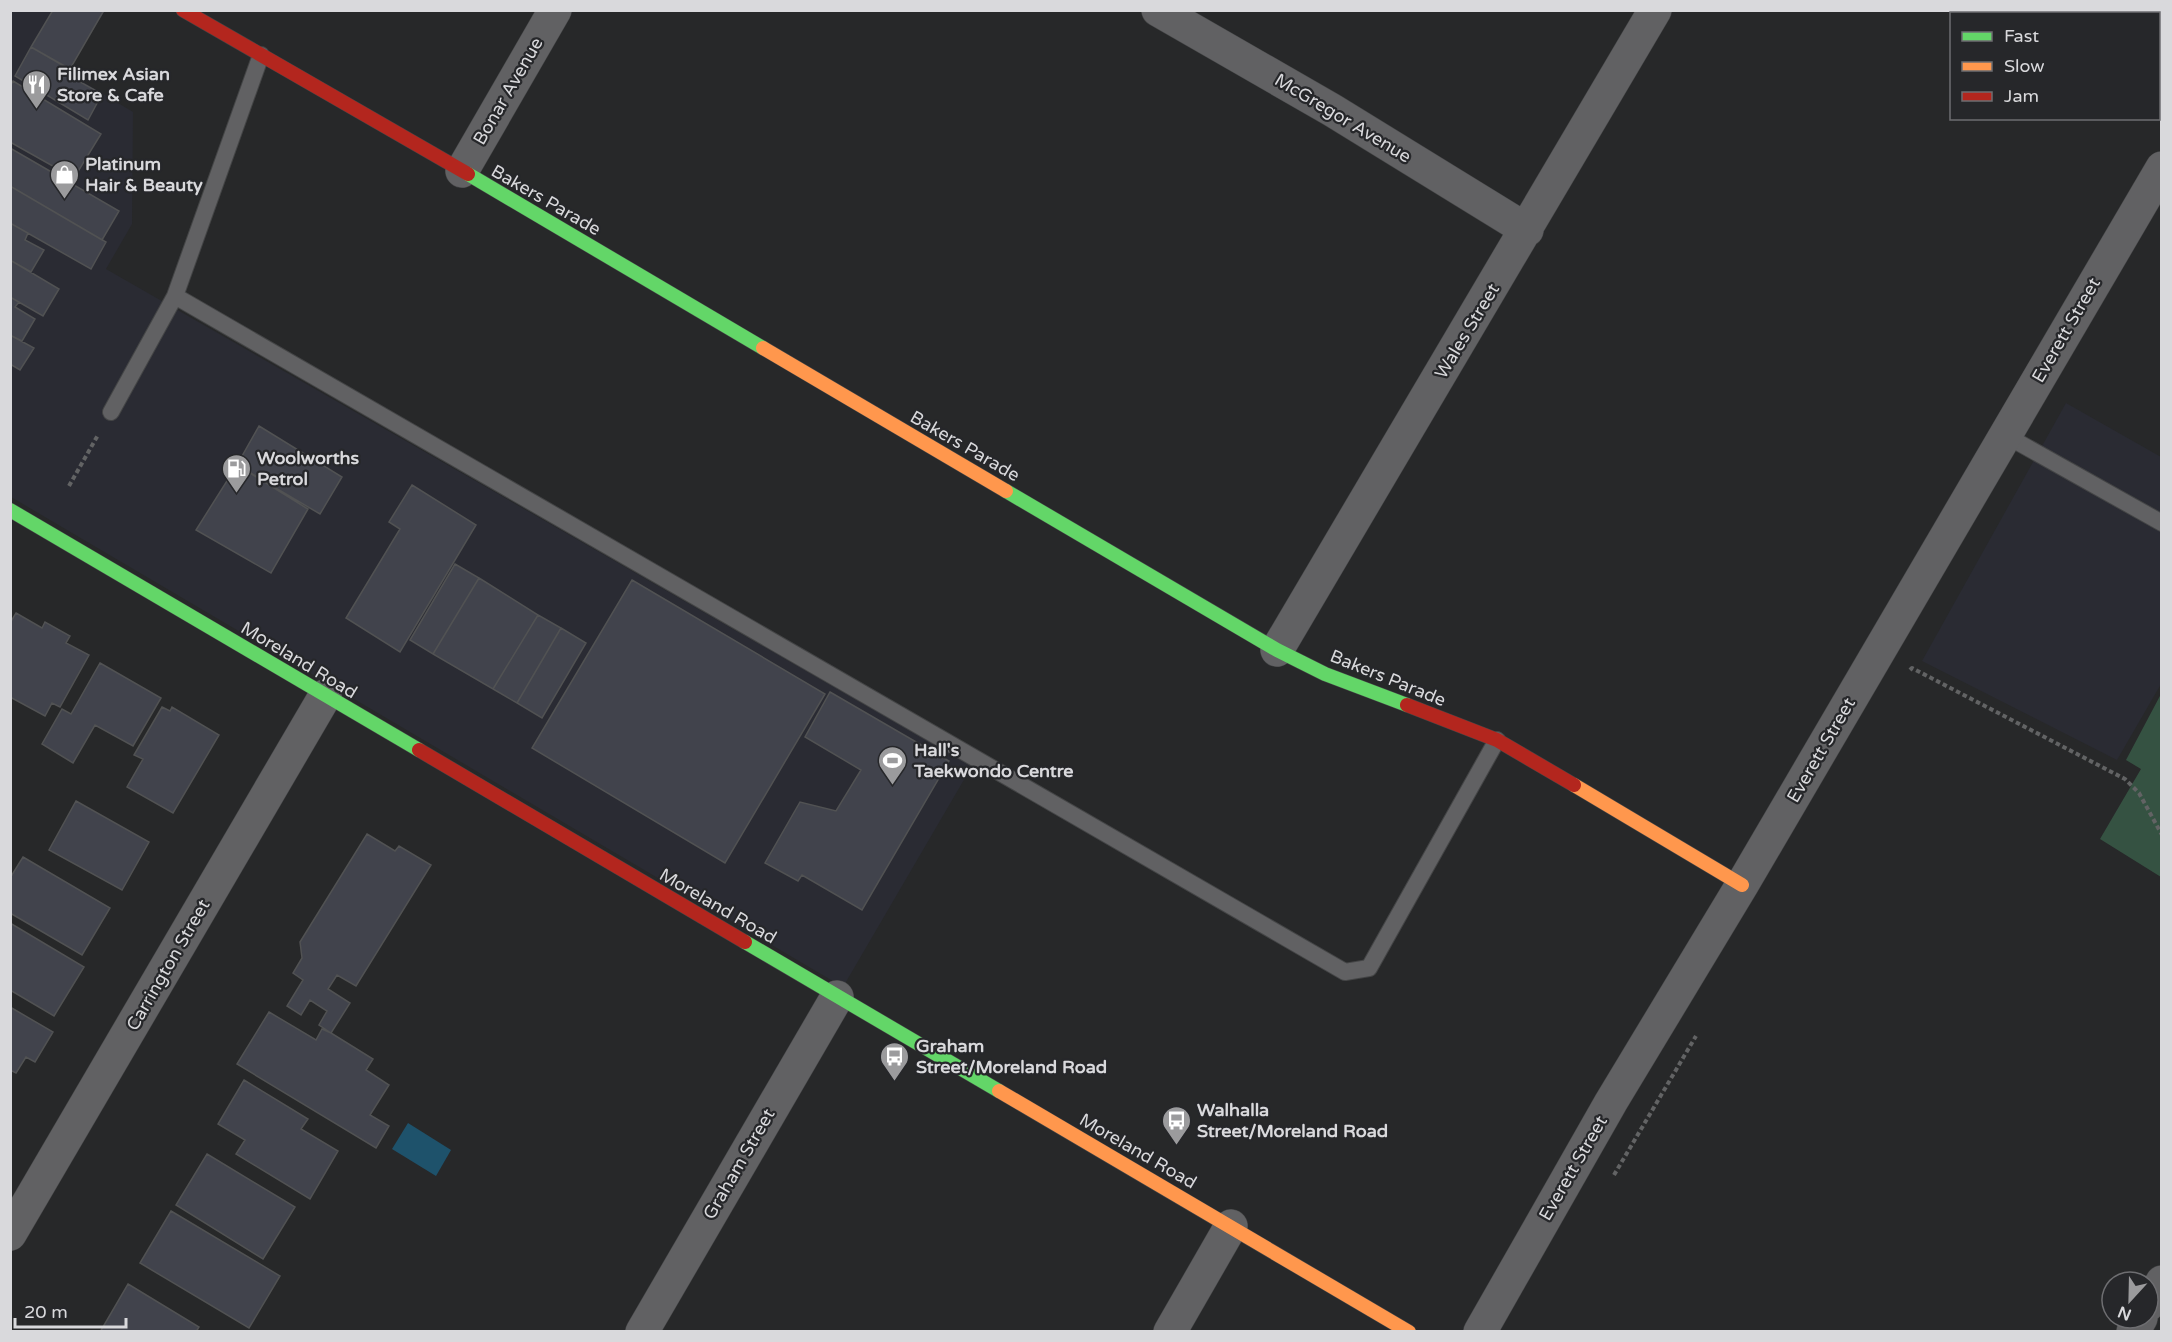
<svg xmlns="http://www.w3.org/2000/svg" width="2172" height="1342" font-family="'Varela Round',sans-serif">
	<style>
		.built { fill: #2a2b33 }
		.green { fill: #355242 }
		.water { fill: #1e526b }
		.building { fill: #41434c; stroke: #515253; stroke-width: 1.5 }
		.lines { fill: none; stroke-linecap: round; stroke-linejoin: round }
		.lane-casing { stroke: #444546; stroke-width: 18 }
		.street-casing { stroke: #444546; stroke-width: 34 }
		.fast-casing { stroke: #444546; stroke-width: 15 }
		.slow-casing { stroke: #444546; stroke-width: 15 }
		.jam-casing { stroke: #444546; stroke-width: 15 }
		.path { stroke: #626364; stroke-width: 4; stroke-dasharray: 4.5 3; stroke-linecap: butt }
		.lane { stroke: #616163; stroke-width: 16 }
		.street { stroke: #616163; stroke-width: 33 }
		.fast { stroke: #63d668; stroke-width: 14 }
		.slow { stroke: #ff974d; stroke-width: 14 }
		.jam { stroke: #b3261e; stroke-width: 14 }
		.labels { text-anchor: middle; dominant-baseline: central; stroke-width: 4.5; stroke-linejoin: round; paint-order: stroke }
		.poi-label { font-size: 18px; font-weight: bold; fill: #d9d9dc; stroke: #26272a; text-anchor: start }
		.street-label { font-size: 18px; fill: #d9d9dc; stroke: #26272a }
	</style>
	<rect width="100%" height="100%" fill="#272829"/>
	<path class="built" d="M 11,11 L 105,11 L 67,72 L 133,112 L 132,224 L 106,269 L 972,766 L 843,987 L 11,497 Z
		M 2066,403 L 2161,457 L 2161,684 L 2117,760 L 1922,661 Z"/>
	<path class="green" d="M 2161,694 L 2162,877 L 2161,877 L 2100,839 L 2141,769 L 2126,760 Z"/>
	<path class="water" d="M 408,1123 L 451,1150 L 436,1176 L 392,1149 Z"/>
	<path class="building" d="M 53,10 L 100,10 L 103,12 L 70,69 L 31,47 Z
		M 31,47 L 76,73 L 73,78 L 102,94 L 88,120 L 15,76 Z
		M 13,81 L 101,134 L 74,178 L 10,142 L 10,87 Z
		M 10,148 L 119,211 L 102,240 L 10,186 Z
		M 10,186 L 106,242 L 91,269 L 10,223 Z
		M 10,223 L 28,233 L 25,240 L 44,250 L 31,272 L 10,260 Z
		M 10,260 L 59,289 L 43,316 L 10,297 Z
		M 10,297 L 19,302 L 15,307 L 35,319 L 22,341 L 10,335 Z
		M 10,335 L 34,348 L 20,370 L 10,364 Z
		M 259,426 L 342,477 L 320,514 L 237,465 Z
		M 237,465 L 308,509 L 271,573 L 196,530 Z
		M 412,485 L 476,525 L 400,652 L 346,618 L 400,529 L 389,522 Z
		M 455,564 L 479,578 L 433,654 L 410,640 Z
		M 479,578 L 538,615 L 493,689 L 433,654 Z
		M 632,580 L 825,694 L 725,863 L 532,748 Z
		M 16,613 L 42,628 L 45,622 L 70,636 L 66,643 L 89,655 L 60,707 L 52,703 L 45,716 L 10,697 L 10,623 Z
		M 538,615 L 561,628 L 517,703 L 493,689 Z
		M 561,628 L 586,643 L 542,718 L 517,703 Z
		M 100,663 L 161,698 L 133,746 L 95,725 L 73,763 L 42,744 L 62,709 L 71,714 Z
		M 830,692 L 949,761 L 862,910 L 802,875 L 798,881 L 765,863 L 800,802 L 836,811 L 861,770 L 805,737 Z
		M 162,707 L 170,711 L 172,707 L 219,735 L 173,813 L 127,787 L 143,759 L 134,755 Z
		M 76,801 L 149,842 L 122,890 L 49,850 Z
		M 367,834 L 395,851 L 399,846 L 431,865 L 356,986 L 337,975 L 328,989 L 350,1003 L 331,1033 L 319,1025 L 327,1011 L 310,1000 L 301,1015 L 287,1006 L 303,980 L 293,973 L 302,958 L 300,942 Z
		M 23,857 L 110,908 L 82,955 L 10,913 L 10,878 Z
		M 10,923 L 84,967 L 54,1016 L 10,990 Z
		M 10,1007 L 53,1032 L 35,1062 L 26,1057 L 16,1073 L 10,1070 Z
		M 269,1012 L 316,1040 L 322,1029 L 331,1033 L 373,1059 L 366,1070 L 389,1085 L 370,1115 L 389,1126 L 376,1148 L 237,1064 Z
		M 244,1080 L 308,1119 L 301,1129 L 338,1151 L 310,1199 L 236,1154 L 245,1140 L 218,1124 Z
		M 207,1154 L 295,1207 L 263,1259 L 176,1205 Z
		M 171,1211 L 280,1276 L 249,1328 L 140,1263 Z
		M 128,1284 L 199,1327 L 196,1332 L 100,1332 Z"/>
	<g class="lines">
		<defs>
			<path id="lane" d="M 175,296 L 1345,972 L 1369,968 L 1497,740
				M 111,412 L 175,296 L 261,55
				M 2005,435 L 2162,523"/>
			<path id="street" d="M 1158,10 L 1332,110 L 1527,230
				M 462,171 L 555,10
				M 1277,650 L 1655,10
				M 10,1234 L 325,696
				M 2148,1305 L 2162,1282
				M 642,1332 L 837,997
				M 1170,1332 L 1231,1226
				M 1480,1332 L 1611,1102 L 1742,885 L 2162,168
				M 2133,1332 L 2141,1318"/>
			<path id="fast" d="M 468,174 L 763,348
				M 1006,491 L 1277,650 L 1325,674 L 1407,705
				M 10,510 L 419,750
				M 745,942 L 999,1091"/>
			<path id="slow" d="M 763,348 L 1006,491
				M 1574,785 L 1742,885
				M 999,1091 L 1409,1332"/>
			<path id="jam" d="M 183,10 L 468,174
				M 1407,705 L 1497,740 L 1574,785
				M 419,750 L 745,942"/>
		</defs>
		<use href="#lane" class="lane-casing"/>
		<use href="#street" class="street-casing"/>
		<use href="#fast" class="fast-casing"/>
		<use href="#slow" class="slow-casing"/>
		<use href="#jam" class="jam-casing"/>
		<path class="path" d="M 69,486 L 98,435
			M 1910,670 L 1912,668 L 2125,779 L 2139,793 L 2162,835
			M 1614,1175 L 1696,1036"/>
		<use href="#lane" class="lane"/>
		<use href="#street" class="street"/>
		<use href="#fast" class="fast"/>
		<use href="#slow" class="slow"/>
		<use href="#jam" class="jam"/>
	</g>
	<defs>
		<symbol id="restaurant-pin" viewBox="-11 -11 22 30"><path d="M0 17L-7.5 6A9.5 9.5 0 1 1 7.5 6Z" fill="#9b9b9d" stroke="#26272a"/><path d="M-5-6h1v4h1v-4h1v4h1v-4h1v5L-1.5 .5V6h-2V.5L-5-1ZM5-6V6H3V1.5H1.5Q1.5-4 5-6Z" fill="#fff"/></symbol>
		<symbol id="shop-pin" viewBox="-11 -11 22 30"><path d="M0 17L-7.5 6A9.5 9.5 0 1 1 7.5 6Z" fill="#9b9b9d" stroke="#26272a"/><path d="M-5-2.5h2.3a2.7 3.5 0 0 1 5.4 0H5L5.5 6h-11ZM-1.5-2.5h3a1.5 2.3 0 0 0-3 0Z" fill="#fff"/></symbol>
		<symbol id="fuel-pin" viewBox="-11 -11 22 30"><path d="M0 17L-7.5 6A9.5 9.5 0 1 1 7.5 6Z" fill="#9b9b9d" stroke="#26272a"/><path d="M-5.5-6h7V0h2V4h1.3V-2.5L3-4.5l.8-.8L6-3V5H2.5V1h-1V6h-7ZM-4.2-4.7v3.2H.2V-4.7Z" fill="#fff"/></symbol>
		<symbol id="stadium-pin" viewBox="-11 -11 22 30"><path d="M0 17L-7.5 6A9.5 9.5 0 1 1 7.5 6Z" fill="#9b9b9d" stroke="#26272a"/><path d="M0-5a6.5 5 0 1 0 0 10a6.5 5 0 1 0 0-10ZM-3.5-1.8h7v3.6h-7Z" fill="#fff"/></symbol>
		<symbol id="bus-pin" viewBox="-11 -11 22 30"><path d="M0 17L-7.5 6A9.5 9.5 0 1 1 7.5 6Z" fill="#9b9b9d" stroke="#26272a"/><path d="M-5-6H5V4H4V6H2V4H-2V6H-4V4H-5ZM-3.5-4V0h7V-4ZM-3.5 1.2v1.5H-2V1.2ZM2 1.2v1.5H3.5V1.2Z" fill="#fff"/></symbol>
	</defs>
	<g fill-rule="evenodd">
		<use href="#restaurant-pin" x="20" y="68" width="33" height="45"/>
		<use href="#shop-pin" x="48" y="158" width="33" height="45"/>
		<use href="#fuel-pin" x="220" y="452" width="33" height="45"/>
		<use href="#stadium-pin" x="876" y="744" width="33" height="45"/>
		<use href="#bus-pin" x="878" y="1040" width="33" height="45"/>
		<use href="#bus-pin" x="1160" y="1104" width="33" height="45"/>
	</g>
	<g class="labels">
		<g class="poi-label">
			<text x="57" y="74">Filimex Asian<tspan x="57" dy="21">Store &amp; Cafe</tspan></text>
			<text x="85" y="164">Platinum<tspan x="85" dy="21">Hair &amp; Beauty</tspan></text>
			<text x="257" y="458">Woolworths<tspan x="257" dy="21">Petrol</tspan></text>
			<text x="914" y="750">Hall's<tspan x="914" dy="21">Taekwondo Centre</tspan></text>
			<text x="916" y="1046">Graham<tspan x="916" dy="21">Street/Moreland Road</tspan></text>
			<text x="1197" y="1110">Walhalla<tspan x="1197" dy="21">Street/Moreland Road</tspan></text>
		</g>
		<g class="street-label">
			<text transform="translate(508 91) rotate(-60)">Bonar Avenue</text>
			<text transform="translate(1343 118) rotate(31)">McGregor Avenue</text>
			<text transform="translate(546 200) rotate(30)">Bakers Parade</text>
			<text transform="translate(2066 330) rotate(-60)">Everett Street</text>
			<text transform="translate(1467 331) rotate(-59)">Wales Street</text>
			<text transform="translate(965 446) rotate(30)">Bakers Parade</text>
			<text transform="translate(299 660) rotate(31)">Moreland Road</text>
			<text transform="translate(1388 678) rotate(22)">Bakers Parade</text>
			<text transform="translate(1821 750) rotate(-60)">Everett Street</text>
			<text transform="translate(718 906) rotate(30)">Moreland Road</text>
			<text transform="translate(168 965) rotate(-60)">Carrington Street</text>
			<text transform="translate(1138 1151) rotate(30)">Moreland Road</text>
			<text transform="translate(739 1164) rotate(-60)">Graham Street</text>
			<text transform="translate(1573 1168) rotate(-60)">Everett Street</text>
		</g>
	</g>
	<rect width="2172" height="1342" fill="none" stroke="#d9d9dc" stroke-width="24"/>
	<rect x="1950" y="12" width="210" height="108" fill="#26272a" stroke="#6e6e71" stroke-width="1.5"/>
	<rect x="1962" y="32" width="30" height="9" fill="#63d668" stroke="#6e6e71" stroke-width="1.5"/>
	<text x="2004" y="42" font-size="18" fill="#d9d9dc">Fast</text>
	<rect x="1962" y="62" width="30" height="9" fill="#ff974d" stroke="#6e6e71" stroke-width="1.5"/>
	<text x="2004" y="72" font-size="18" fill="#d9d9dc">Slow</text>
	<rect x="1962" y="92" width="30" height="9" fill="#b3261e" stroke="#6e6e71" stroke-width="1.5"/>
	<text x="2004" y="102" font-size="18" fill="#d9d9dc">Jam</text>
	<g transform="translate(2130 1300) rotate(202)"><circle r="28" fill="#26272a" stroke="#6e6e71" stroke-width="1.5"/>
	<path d="M0-4.5L10 22L0 15L-10 22Z" fill="#9b9b9d"/>
	<text y="-9" font-size="16" font-weight="bold" text-anchor="middle" fill="#d9d9dc">N</text>
	</g>
	<path d="M15 1318v9h111v-9" fill="none" stroke="#d9d9dc" stroke-width="3"/>
	<text x="24" y="1318" font-size="18" fill="#d9d9dc" stroke="#26272a" stroke-width="4.5" paint-order="stroke">20 m</text>
</svg>
